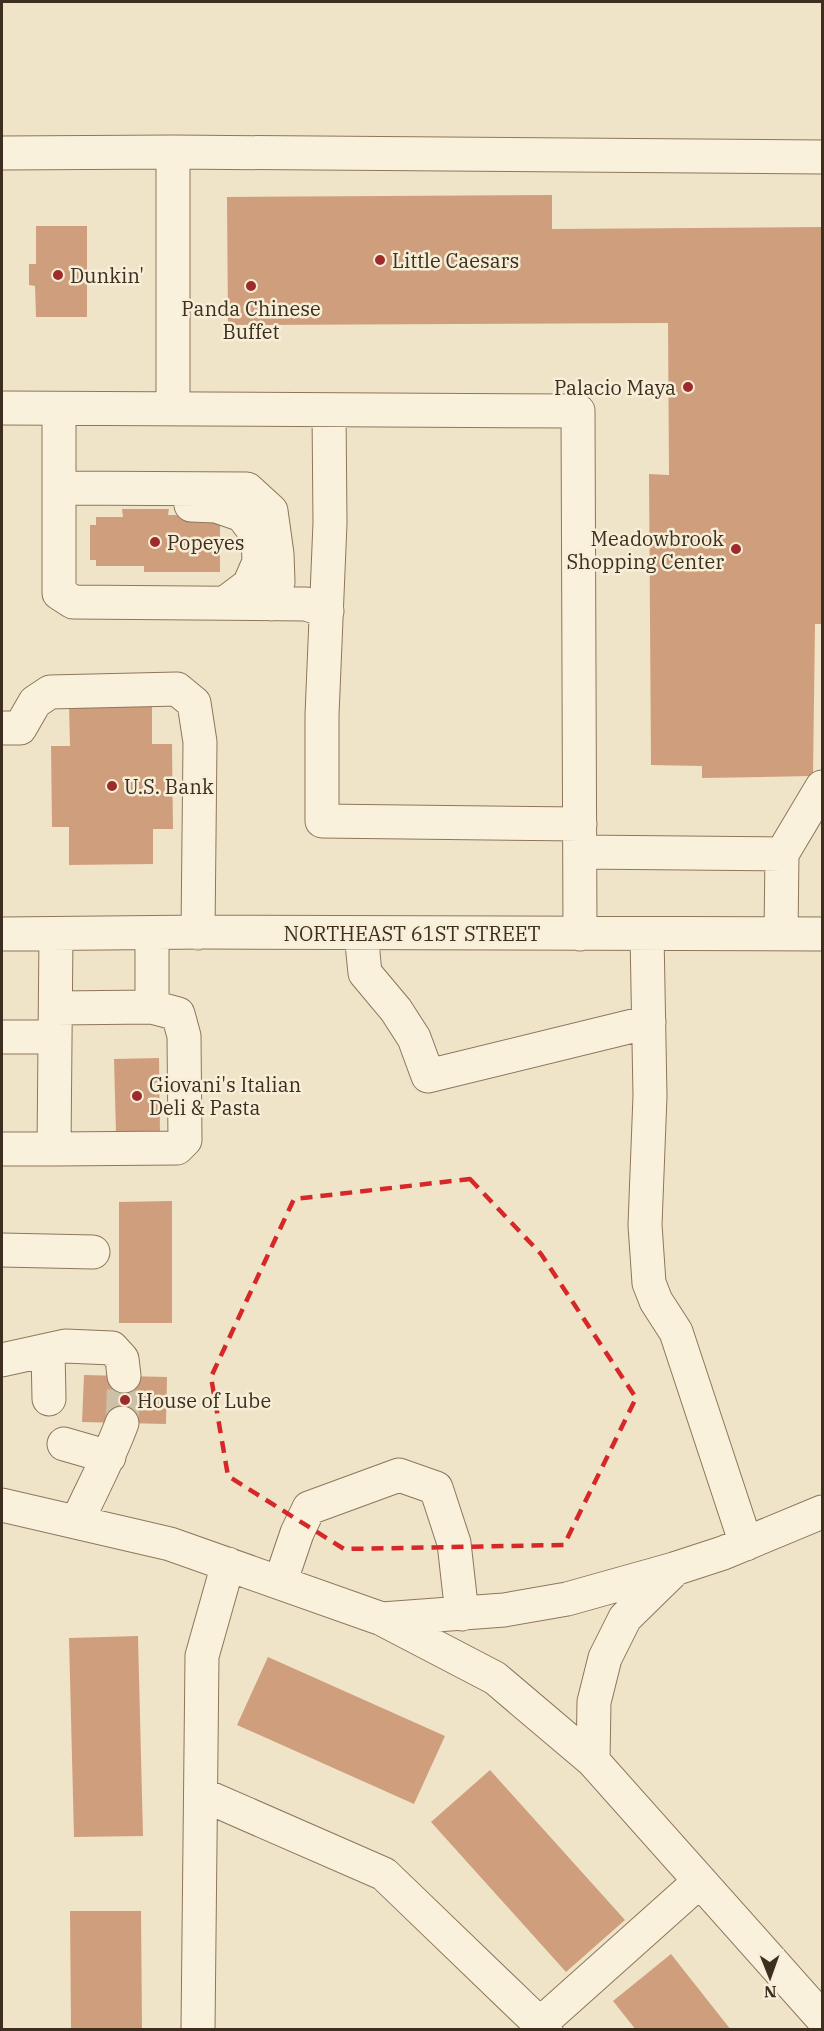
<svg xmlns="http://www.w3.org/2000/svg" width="824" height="2031" font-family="'IBM Plex Serif',serif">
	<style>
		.building { fill: #cf9f7d }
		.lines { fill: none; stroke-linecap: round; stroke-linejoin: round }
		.minor-tunnel { stroke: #ccc0a6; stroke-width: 33; stroke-dasharray: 33 16; stroke-linecap: butt }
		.minor-casing { stroke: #8d765c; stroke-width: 35 }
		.minor { stroke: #faf1dc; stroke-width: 33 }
		.marked { fill: none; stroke: #d62828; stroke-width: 4.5; stroke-dasharray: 12 8; stroke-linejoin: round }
		.poi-dot { fill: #9e2a2b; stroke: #f7eed8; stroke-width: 2 }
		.labels { text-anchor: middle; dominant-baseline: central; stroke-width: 5; stroke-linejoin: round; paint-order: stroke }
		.poi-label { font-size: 20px; fill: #3d2e20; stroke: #f7eed8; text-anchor: start }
		.street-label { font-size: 20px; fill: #3d2e20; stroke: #f7eed8 }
	</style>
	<rect width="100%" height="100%" fill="#f0e4c8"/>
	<path class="building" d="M 552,195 L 552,229 L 822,227 L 822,624 L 815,624 L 813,776 L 702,778 L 702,766 L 651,765 L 649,474 L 669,475 L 668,323 L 228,325 L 227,197 Z
		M 36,226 L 87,226 L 87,317 L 36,317 L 35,286 L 29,285 L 29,264 L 36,264 Z
		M 122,509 L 169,509 L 168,515 L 220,515 L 220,572 L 144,572 L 144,566 L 96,566 L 96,560 L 90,560 L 90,525 L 96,525 L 96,517 L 123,517 Z
		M 152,704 L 152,744 L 172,744 L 173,829 L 153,829 L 153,864 L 69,865 L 69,827 L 52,827 L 51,746 L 70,746 L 69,705 Z
		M 159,1058 L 160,1133 L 116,1134 L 114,1059 Z
		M 172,1201 L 172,1323 L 119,1323 L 119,1202 Z
		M 84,1375 L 167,1377 L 166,1424 L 82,1422 Z
		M 138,1636 L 143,1836 L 74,1837 L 69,1638 Z
		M 268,1657 L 445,1736 L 414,1804 L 237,1725 Z
		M 490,1770 L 625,1920 L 566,1972 L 431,1822 Z
		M 70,1911 L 141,1911 L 142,2030 L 71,2030 Z
		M 671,1954 L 731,2030 L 636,2030 L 613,2001 Z"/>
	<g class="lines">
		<path class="minor-tunnel" d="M 122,1423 L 124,1376"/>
		<defs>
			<path id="minor" d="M 173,152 L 822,157
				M 2,153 L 173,152 L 173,409
				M 2,408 L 578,411 L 580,934
				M 59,409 L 59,593 L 73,602 L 306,604 L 327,611
				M 329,410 L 330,523 L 322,715 L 322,821 L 580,824
				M 59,488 L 247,489 L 271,511 L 277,554 L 278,582 L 271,604
				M 191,505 L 216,506 L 242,515 L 258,536 L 259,562 L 249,585 L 225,603
				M 2,728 L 20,728 L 35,702 L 50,692 L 177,689 L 194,703 L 200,742 L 198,933
				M 580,852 L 782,854 L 781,934
				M 782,854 L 822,787
				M 361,933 L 365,973 L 396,1010 L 414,1038 L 428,1076 L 649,1022
				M 2,934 L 204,932 L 822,934
				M 56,934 L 54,1149 L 177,1148 L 185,1140 L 184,1036 L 178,1014 L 152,1007 L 152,933
				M 647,934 L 650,1096 L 645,1225 L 649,1283 L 656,1301 L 676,1332 L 746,1544
				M 56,1008 L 152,1007
				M 2,1037 L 55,1037
				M 2,1149 L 54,1149
				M 2,1250 L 93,1252
				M 48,1350 L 49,1399
				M 2,1360 L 65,1346 L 112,1348 L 122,1359 L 124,1376
				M 64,1444 L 109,1457
				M 2,1505 L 170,1544 L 382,1619 L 495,1678 L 593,1761 L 822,2018
				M 77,1522 C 92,1489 109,1458 122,1423
				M 280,1583 L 297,1533 L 309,1508 L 399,1475 L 436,1488 L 454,1543 L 462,1614
				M 382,1619 L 504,1610 L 567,1599 L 674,1569 L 723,1553 L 822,1512
				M 593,1761 L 594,1702 L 605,1658 L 625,1618 L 673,1571
				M 201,1794 L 384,1874 L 546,2030
				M 541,2023 L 700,1881
				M 198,2030 L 202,1656 L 228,1564"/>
		</defs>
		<use href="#minor" class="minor-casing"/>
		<use href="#minor" class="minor"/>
	</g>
	<path class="marked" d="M 470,1179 L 541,1254 L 636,1398 L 564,1545 L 344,1549 L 228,1476 L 211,1377 L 294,1199 Z"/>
	<g class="poi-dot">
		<circle cx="380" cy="260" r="6"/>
		<circle cx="58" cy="275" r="6"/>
		<circle cx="251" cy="286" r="6"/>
		<circle cx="688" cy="387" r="6"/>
		<circle cx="155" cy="542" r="6"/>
		<circle cx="736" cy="549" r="6"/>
		<circle cx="112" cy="786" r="6"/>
		<circle cx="137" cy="1096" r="6"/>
		<circle cx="125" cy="1400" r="6"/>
	</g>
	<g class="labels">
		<g class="poi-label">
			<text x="392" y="260">Little Caesars</text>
			<text x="70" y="275">Dunkin'</text>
			<text x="251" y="308" text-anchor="middle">Panda Chinese<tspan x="251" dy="23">Buffet</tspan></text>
			<text x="676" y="387" text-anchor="end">Palacio Maya</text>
			<text x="724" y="538" text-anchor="end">Meadowbrook<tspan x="724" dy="23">Shopping Center</tspan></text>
			<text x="167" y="542">Popeyes</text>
			<text x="124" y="786">U.S. Bank</text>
			<text x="149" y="1084">Giovani's Italian<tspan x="149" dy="23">Deli &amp; Pasta</tspan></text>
			<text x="137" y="1400">House of Lube</text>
		</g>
		<g class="street-label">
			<text x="412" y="933">NORTHEAST 61ST STREET</text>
		</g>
	</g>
	<rect width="824" height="2031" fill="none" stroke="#3d2e20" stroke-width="6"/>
	<g transform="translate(770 1977) rotate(179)" stroke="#f7eed8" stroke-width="4.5" paint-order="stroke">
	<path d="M0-4.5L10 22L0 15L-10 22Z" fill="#3d2e20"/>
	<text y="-9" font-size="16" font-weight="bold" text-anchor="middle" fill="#3d2e20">N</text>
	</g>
</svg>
